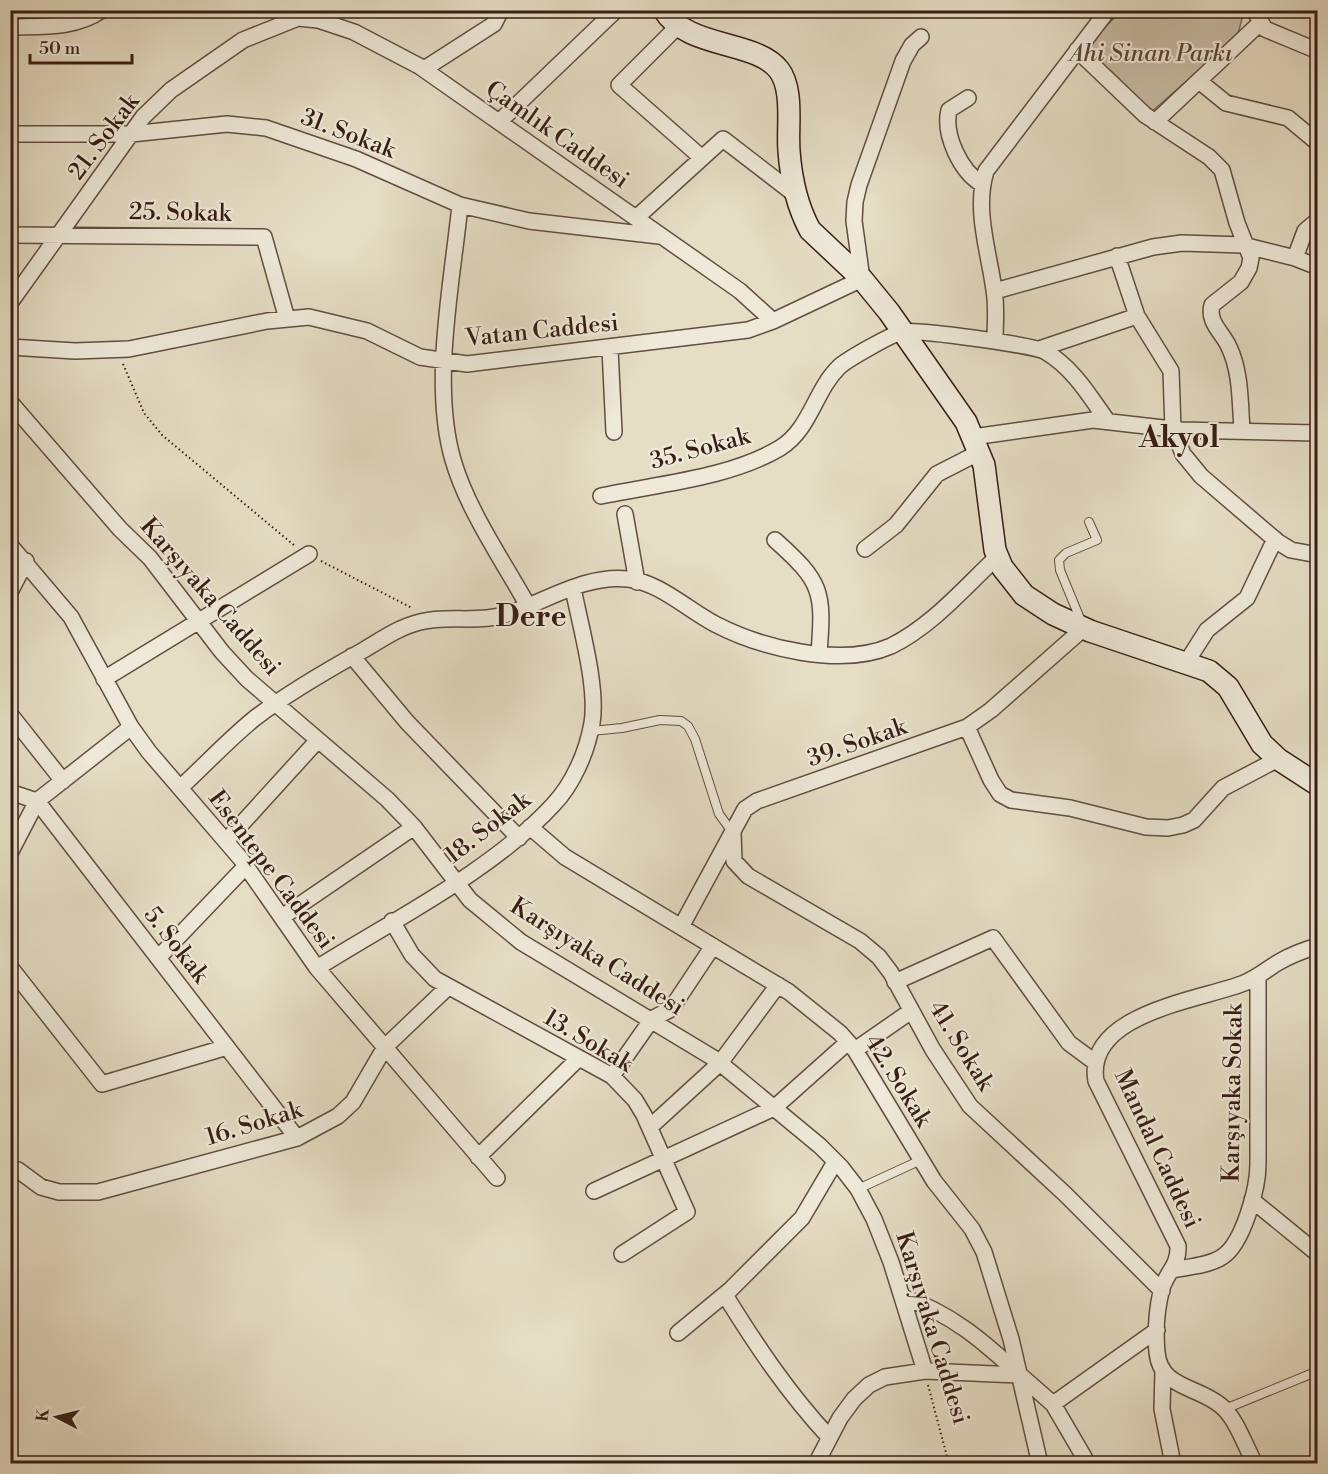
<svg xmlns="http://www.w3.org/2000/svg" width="1328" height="1474" font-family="'Libre Bodoni',serif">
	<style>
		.green { fill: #c7bda6; stroke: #7f6e5d; stroke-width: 1.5 }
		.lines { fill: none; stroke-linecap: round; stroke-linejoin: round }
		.lane-casing { stroke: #624e40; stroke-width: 10 }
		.street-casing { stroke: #624e40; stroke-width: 18 }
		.secondary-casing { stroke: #371e14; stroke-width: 24 }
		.path { stroke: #371e14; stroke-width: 2; stroke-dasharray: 1.5 3; stroke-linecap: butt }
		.lane { stroke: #eee9d9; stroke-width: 8 }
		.street { stroke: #eee9d9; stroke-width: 15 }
		.secondary { stroke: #eee9d9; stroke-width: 21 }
		.labels { text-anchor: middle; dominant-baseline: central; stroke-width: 4.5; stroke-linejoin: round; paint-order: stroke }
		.park-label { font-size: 24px; font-style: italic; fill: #5b4638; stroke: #eee9d9 }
		.street-label { font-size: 24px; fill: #371e14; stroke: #eee9d9 }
		.district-label { font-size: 30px; font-weight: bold; fill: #371e14; stroke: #eee9d9 }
	</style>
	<rect width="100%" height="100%" fill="#e5ddc4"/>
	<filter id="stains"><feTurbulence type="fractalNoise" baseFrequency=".00333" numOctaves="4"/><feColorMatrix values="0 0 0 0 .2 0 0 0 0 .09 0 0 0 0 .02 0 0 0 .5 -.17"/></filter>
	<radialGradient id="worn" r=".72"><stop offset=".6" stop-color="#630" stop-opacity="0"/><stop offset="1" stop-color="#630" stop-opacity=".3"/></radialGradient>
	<path class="green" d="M 1121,11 L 1244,11 L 1238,34 L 1231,42 L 1149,114 L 1085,48 Z"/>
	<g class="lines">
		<defs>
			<path id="lane" d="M 1081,621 L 1060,570 L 1059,560 L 1066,553 L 1097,540 L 1089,522
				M 591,731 L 622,728 L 660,720 L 681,721 L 688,726 L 695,739 L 719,814 L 733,833
				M 858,1189 L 921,1160
				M 1225,1409 L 1318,1371"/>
			<path id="street" d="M 1254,10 L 1265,29 L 1318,51
				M 10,27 C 43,26 74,29 102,10
				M 677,27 L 619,85 L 702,158
				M 1077,50 L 1145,115 L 1209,157 L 1222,170 L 1237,223 L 1251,258 L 1249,268 L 1241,282 L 1212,305 C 1207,322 1223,333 1229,347 C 1241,372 1240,403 1242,430
				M 424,69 L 494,24 L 501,10
				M 1199,81 L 1226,103 L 1288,118 L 1318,143
				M 968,98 L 949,110 C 943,135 961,172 982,184
				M 499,122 L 616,10
				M 1155,122 L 1260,23
				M 10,134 L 131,134 L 227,124 L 266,128 L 356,159 L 460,205 L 529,221 L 659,236
				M 460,205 C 452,284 431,384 453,460 C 467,509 503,561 528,606
				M 636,218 L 723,139 L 797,196
				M 10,235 L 264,237 L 287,319
				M 1117,256 L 1137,316 L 1171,371 L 1173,429 L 1183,454 L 1201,476 L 1278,542 L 1291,550 L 1318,555
				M 1295,258 L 1305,231 L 1318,220
				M 995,291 L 1153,247 L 1182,243 L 1243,245 L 1295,258 L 1318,267
				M 10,303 L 143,117 L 171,90 L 243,40 L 298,18 L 318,20 L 354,32 L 419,66 L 740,291 L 773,321
				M 995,341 C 995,324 997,307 994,290 C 989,252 974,210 986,171 L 1108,10
				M 10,347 L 75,351 L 129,349 L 267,321 L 309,317 L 367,331 L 420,357 L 467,364 L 748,330 L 773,321 L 862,279 L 854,221 L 855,202 L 859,185 L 903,61 L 912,45 L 921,37
				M 610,349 L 614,432
				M 1039,349 L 1137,316
				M 10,402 L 120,529 L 150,558 L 222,652 L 247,679 L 387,799 L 414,827 L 470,900 L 521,942 L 715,1059 L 820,1146 L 841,1167 L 858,1189 L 874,1219 L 891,1262 L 925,1371
				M 973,437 L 1093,420 L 1181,430 L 1318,433
				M 601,496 C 658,484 730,478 780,448 C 810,430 815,390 839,367 C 846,360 892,334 902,332 C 916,329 1034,345 1046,352 C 1073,368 1089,395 1106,419
				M 625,514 L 637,582
				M 775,540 C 822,582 824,591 819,653
				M 10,545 L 71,617 L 131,727 L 149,752 L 241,859 L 317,968 L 497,1178
				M 865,549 L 896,525 L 937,474 L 980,452
				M 10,592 L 26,561
				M 352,656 L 407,722 L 519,838
				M 1186,663 L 1207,630 L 1247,598 L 1275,539
				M 104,679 L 309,554
				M 10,714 L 63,781
				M 967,727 L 991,780 L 1000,794 L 1011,800 L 1070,808 L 1146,827 L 1168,828 L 1183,825 L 1194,820 L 1223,788 L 1278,759
				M 180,788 C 205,765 229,739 255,718 C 288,693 326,671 362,651 C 381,640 399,627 420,622 C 447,615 477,623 504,615 C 544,603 584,574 628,579 C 659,582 688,610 715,624 C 761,648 841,668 891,646 C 932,626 965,587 998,556
				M 10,792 L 37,801 L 297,1138
				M 530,827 L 565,857 L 789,992 L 840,1033 L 855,1050 L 934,1181 L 972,1229 L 984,1252 L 1011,1339 L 1040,1464
				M 733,833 L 734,861 L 748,876 L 860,941 L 879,957 L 891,973 L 933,1050 L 970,1106 L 1065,1194 L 1162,1291
				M 226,841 L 318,740
				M 10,853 L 37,801 L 131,727
				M 282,917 L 414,827
				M 392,921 L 412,955 L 435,979 L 612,1076 L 635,1100 L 644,1115 L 687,1212 L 622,1254
				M 681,927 L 745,809 L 757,801 L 967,727 L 991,710 L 1084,628
				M 158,958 L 246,866
				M 10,967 L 102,1084 L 227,1047
				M 317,968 C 393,920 492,871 553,805 C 573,784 587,752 592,723 C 598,687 580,625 573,588
				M 895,982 L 993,938 L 1069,1043 L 1096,1063
				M 855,1050 L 911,1011
				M 612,1076 L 652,1019 L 671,1009 L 713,946
				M 650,1127 L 720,1063 L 778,985
				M 478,1157 L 579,1058
				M 18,1170 L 41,1187 L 59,1192 L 98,1192 L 297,1138 L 338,1116 L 353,1102 L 385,1047 L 448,987
				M 594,1191 L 774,1108 L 848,1042
				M 1252,1200 L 1318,1254
				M 1172,1270 C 1187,1267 1208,1266 1222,1257 C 1243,1244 1258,1188 1258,1164 L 1258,976
				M 725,1295 C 756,1345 788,1393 829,1437
				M 902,1297 C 950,1312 984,1342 1020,1375
				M 678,1333 L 730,1290 L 802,1218 L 835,1162
				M 1163,1370 L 1162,1409 L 1173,1464
				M 1053,1404 L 1084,1457 L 1079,1464
				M 816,1464 L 840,1418 L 854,1399 L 869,1385 L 885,1377 L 925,1371 L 1020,1375 L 1053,1404 L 1157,1330
				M 1255,1464 C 1245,1446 1236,1417 1220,1405 C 1197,1386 1160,1388 1157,1352 C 1155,1332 1157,1307 1162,1288 C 1167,1272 1179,1265 1178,1246 L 1096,1081 C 1084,1013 1202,1000 1244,983 C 1257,978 1267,969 1279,962 C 1291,955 1304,950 1318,946"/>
			<path id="secondary" d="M 664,10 C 687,49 756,40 779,70 C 794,90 787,127 789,151 C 791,178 797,206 810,230 L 862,279 L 889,312 L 966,422 L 984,465 L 995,550 L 1002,567 L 1024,595 L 1053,614 L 1090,631 L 1209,671 L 1228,687 L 1262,744 L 1278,759 L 1318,785"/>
		</defs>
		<use href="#lane" class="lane-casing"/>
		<use href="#street" class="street-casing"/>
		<use href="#secondary" class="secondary-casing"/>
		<path class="path" d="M 123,364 L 144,413 L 162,435 L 295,546
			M 321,561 L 412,608
			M 928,1385 L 949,1464"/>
		<use href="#lane" class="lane"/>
		<use href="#street" class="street"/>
		<use href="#secondary" class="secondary"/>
	</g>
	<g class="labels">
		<g class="park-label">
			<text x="1151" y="54">Ahi Sinan Parkı</text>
		</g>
		<g class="street-label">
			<text transform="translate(348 134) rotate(21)">31. Sokak</text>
			<text transform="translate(557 135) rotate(35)">Çamlık Caddesi</text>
			<text transform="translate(104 137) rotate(-53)">21. Sokak</text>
			<text transform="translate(180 213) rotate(1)">25. Sokak</text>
			<text transform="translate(542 331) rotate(-6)">Vatan Caddesi</text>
			<text transform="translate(700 449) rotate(-15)">35. Sokak</text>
			<text transform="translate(210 597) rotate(49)">Karşıyaka Caddesi</text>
			<text transform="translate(857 743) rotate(-19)">39. Sokak</text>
			<text transform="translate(488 828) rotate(-38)">18. Sokak</text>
			<text transform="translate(271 870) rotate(53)">Esentepe Caddesi</text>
			<text transform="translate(176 945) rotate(52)">5. Sokak</text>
			<text transform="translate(597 957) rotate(32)">Karşıyaka Caddesi</text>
			<text transform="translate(588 1041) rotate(31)">13. Sokak</text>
			<text transform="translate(961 1046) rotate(58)">41. Sokak</text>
			<text transform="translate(898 1081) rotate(58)">42. Sokak</text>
			<text transform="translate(1233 1093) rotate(-89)">Karşıyaka Sokak</text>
			<text transform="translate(254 1124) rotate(-17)">16. Sokak</text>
			<text transform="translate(1157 1149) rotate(65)">Mandal Caddesi</text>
			<text transform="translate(932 1328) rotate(73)">Karşıyaka Caddesi</text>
		</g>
		<g class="district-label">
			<text x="1179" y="438">Akyol</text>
			<text x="531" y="617">Dere</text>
		</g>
	</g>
	<rect width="1328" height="1474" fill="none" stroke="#e5ddc4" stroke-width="36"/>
	<rect x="12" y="12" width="1304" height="1450" fill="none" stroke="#371e14" stroke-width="3"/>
	<rect x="18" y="18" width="1292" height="1438" fill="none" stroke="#371e14" stroke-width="1.5"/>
	<g transform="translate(57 1417) rotate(277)" stroke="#eee9d9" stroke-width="4.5" paint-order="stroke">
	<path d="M0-4.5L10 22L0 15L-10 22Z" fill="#371e14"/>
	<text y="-9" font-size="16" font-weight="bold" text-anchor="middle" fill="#371e14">K</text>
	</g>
	<path d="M30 54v9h102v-9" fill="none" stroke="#371e14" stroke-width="3"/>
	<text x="39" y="54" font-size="18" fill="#371e14" stroke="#eee9d9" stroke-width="4.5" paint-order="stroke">50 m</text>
	<rect width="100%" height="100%" filter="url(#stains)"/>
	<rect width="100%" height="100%" fill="url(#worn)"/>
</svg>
